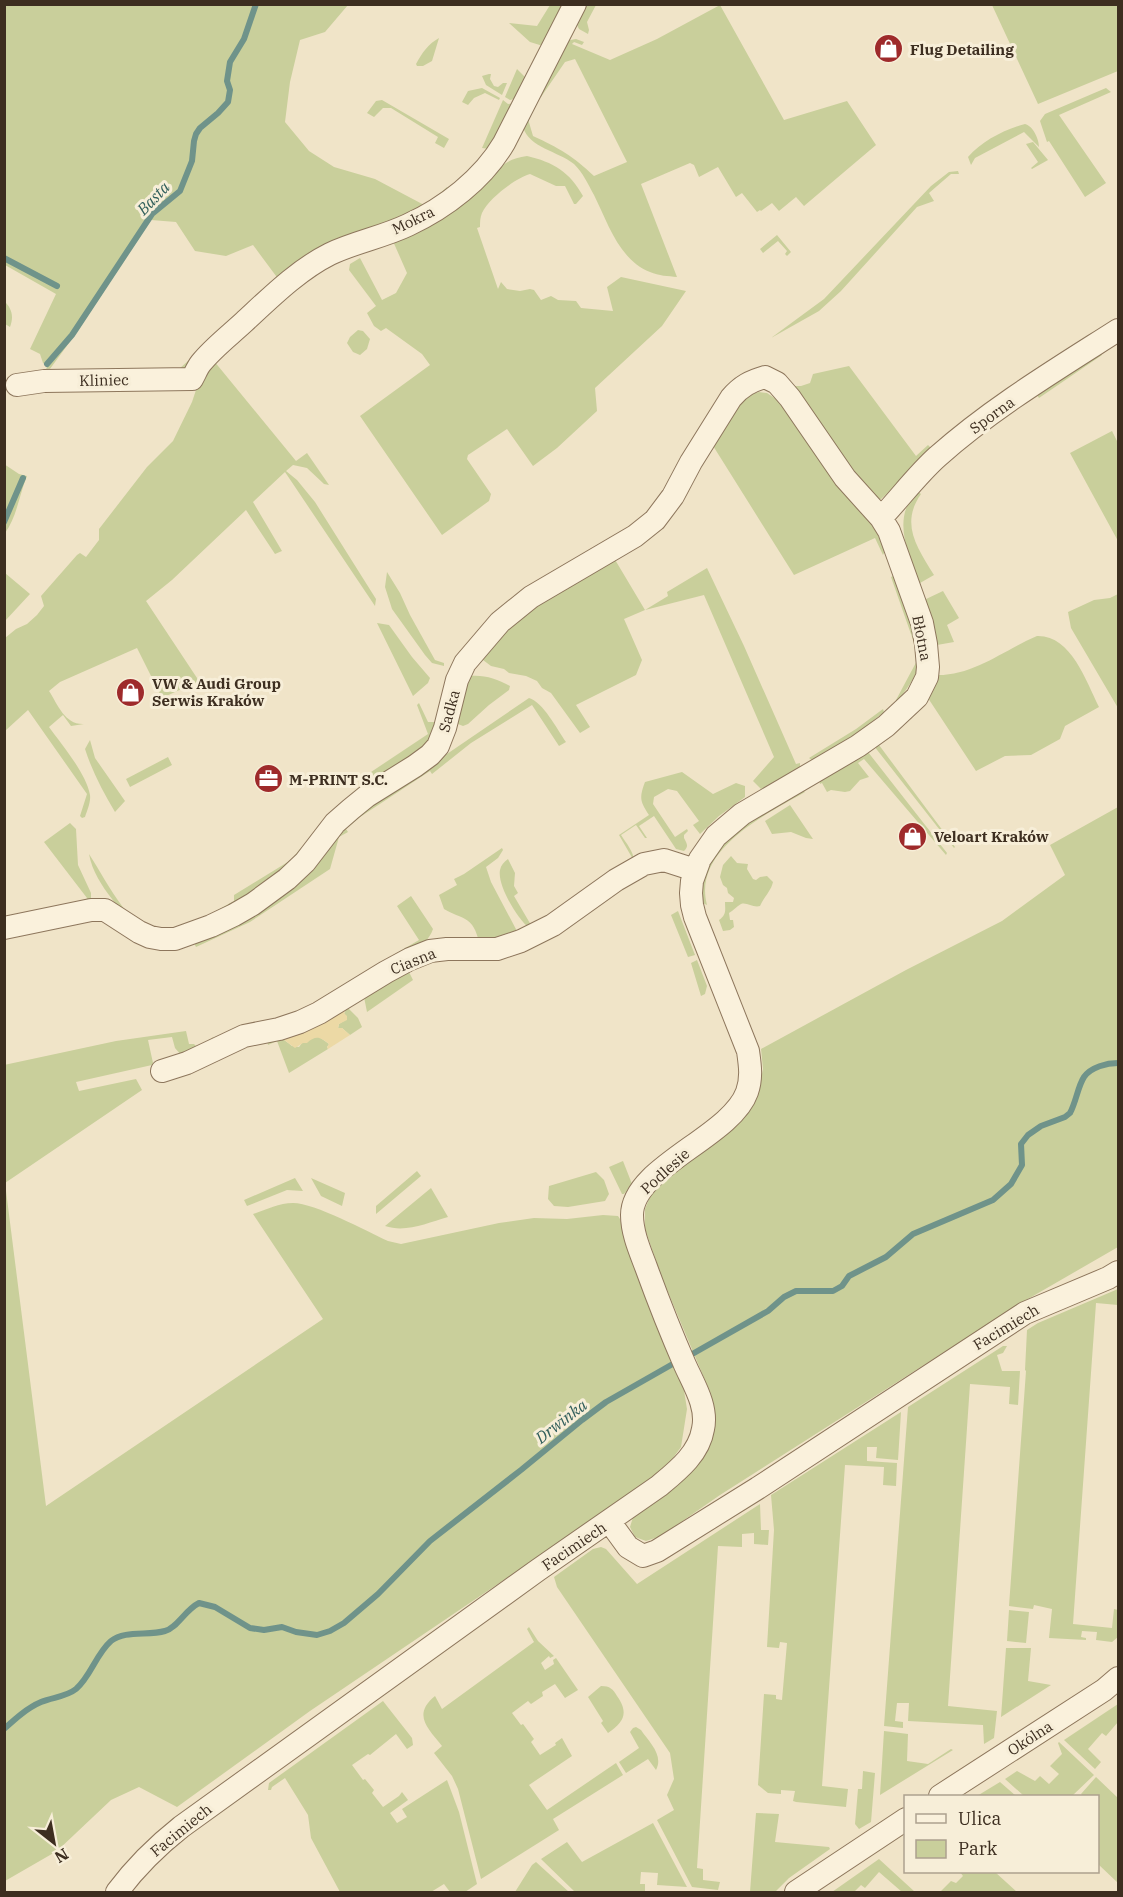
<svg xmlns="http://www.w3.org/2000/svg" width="1123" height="1897" font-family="'IBM Plex Serif',serif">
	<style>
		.green { fill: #c9cf9b }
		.sand { fill: #ecd9a5 }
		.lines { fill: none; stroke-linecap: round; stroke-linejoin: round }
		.stream { stroke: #6f938a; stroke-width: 6 }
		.street-casing { stroke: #8d765c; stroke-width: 24 }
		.street { stroke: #faf1dc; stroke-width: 22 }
		.labels { text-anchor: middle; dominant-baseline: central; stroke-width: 6; stroke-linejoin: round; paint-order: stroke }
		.poi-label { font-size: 15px; font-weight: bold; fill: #3d2e20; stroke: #f7eed8; text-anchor: start }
		.street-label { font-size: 15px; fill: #3d2e20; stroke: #f7eed8 }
		.water-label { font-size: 16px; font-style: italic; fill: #2f5d5a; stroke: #f7eed8 }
	</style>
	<rect width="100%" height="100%" fill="#f0e4c8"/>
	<path class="green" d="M 4,5 L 348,5 L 325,32 L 300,40 L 290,82 L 285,122 L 309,151 L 334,167 L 375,179 L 426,206 L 447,187 L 449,191 L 432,207 L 422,212 L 325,251 L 274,288 L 272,286 L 279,280 L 253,245 L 226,256 L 195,251 L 176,222 L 151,220 L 77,332 L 47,373 L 179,369 L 188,361 L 188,367 L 182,372 L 175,374 L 46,376 L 47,373 L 44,372 L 48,366 L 43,363 L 40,354 L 30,349 L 56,294 L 5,265 Z
		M 550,5 L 566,5 L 543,46 L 530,42 L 509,23 L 537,26 Z
		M 583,5 L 596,5 L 587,22 L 589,30 L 588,34 L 579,29 L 576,23 Z
		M 720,5 L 784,120 L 847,101 L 876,145 L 804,206 L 796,197 L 779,211 L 772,203 L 761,211 L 760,210 L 757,212 L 742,193 L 736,197 L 718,167 L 699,177 L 694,165 L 690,163 L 641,184 L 677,277 C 668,276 659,276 650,272 C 619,260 608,223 594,195 C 588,184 583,173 574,164 C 558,151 529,148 523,127 L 528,119 L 533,136 C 559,148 573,156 594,176 L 627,162 L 575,59 L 565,62 L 541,97 L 536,93 L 565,41 L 576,39 L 584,42 L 582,45 L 574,42 L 572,44 L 610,60 L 657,39 Z
		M 992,5 L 1118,5 L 1118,71 L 1038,104 Z
		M 439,38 L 432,61 L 423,66 L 417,66 L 416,64 C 422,53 428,44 439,38 Z
		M 517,69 L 528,80 L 518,98 L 510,100 L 505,97 Z
		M 489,74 L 491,74 L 490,79 L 494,86 L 498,87 L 503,83 L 507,83 L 502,95 L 486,85 L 482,76 Z
		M 482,88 L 500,98 L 499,100 L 485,93 L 474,98 L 468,105 L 462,102 L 468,91 Z
		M 1106,88 L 1111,92 L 1059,115 L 1106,183 L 1085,197 L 1049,141 L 1047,142 L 1040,121 L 1045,114 Z
		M 382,100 L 449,139 L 444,148 L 435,143 L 438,137 L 391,108 L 383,108 L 374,117 L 367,113 L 376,101 Z
		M 503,100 L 508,104 L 517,103 L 489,149 L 482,148 Z
		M 1025,124 C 1033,126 1039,139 1039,147 L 1024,132 L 975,158 L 971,165 L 968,157 C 982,141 1005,129 1025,124 Z
		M 1033,142 L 1048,160 L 1032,169 L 1031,168 L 1038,162 L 1026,144 Z
		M 527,156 C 553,162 570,172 583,196 L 576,204 L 574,204 L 565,186 L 556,186 L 530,174 C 516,178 489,198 482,213 C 480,218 480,222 480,227 L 477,228 L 498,289 L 501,282 L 507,289 L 520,291 L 530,289 L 534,290 L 541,300 L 551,296 L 558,300 L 576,301 L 581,308 L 613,311 L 607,287 L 621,277 L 686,291 L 662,326 L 595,388 L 597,411 L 557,448 L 533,466 L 507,429 L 468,455 L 467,459 L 491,494 L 489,501 L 442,535 L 360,416 L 430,365 L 422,354 L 386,328 L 381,331 L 374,326 L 367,313 L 376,306 L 349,270 L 350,264 L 360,258 L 382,300 L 396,293 L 407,273 L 392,239 C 420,222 450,206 476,187 C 496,173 502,159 527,156 Z
		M 958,171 L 959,174 L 951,174 L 929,193 L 934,201 L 917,207 L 841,291 L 819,311 L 771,338 L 824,299 L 931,186 L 949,172 Z
		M 777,235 L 791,252 L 787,256 L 785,254 L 787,251 L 778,241 L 763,253 L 760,249 Z
		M 4,301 C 12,308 14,317 10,327 L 5,324 Z
		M 358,330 L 363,331 L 370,339 L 367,349 L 360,355 L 353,352 L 347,343 L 350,337 Z
		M 1100,353 L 1102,355 L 1039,398 L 1037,395 Z
		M 214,361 L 296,461 L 307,453 L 329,485 L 324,484 L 307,468 L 293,465 L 286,471 L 297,480 L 315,502 L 376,599 L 375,606 L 285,472 L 253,502 L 282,551 L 275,554 L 246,510 L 172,580 L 146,601 L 199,681 L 162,698 L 137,648 L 60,682 L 49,691 C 58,705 65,725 84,724 L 71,726 L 63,715 L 49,727 C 62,745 86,773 90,795 C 91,802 87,811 85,817 L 82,818 L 80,816 L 87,794 L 28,710 L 5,731 L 5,638 L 16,629 L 27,624 L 37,615 L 44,606 L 41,596 L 77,555 L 80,553 L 86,557 L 99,540 L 99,529 L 147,467 L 173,441 L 192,402 L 200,378 Z
		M 849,366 L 916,456 L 928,445 L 931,448 L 905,477 L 881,499 L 873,499 L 791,391 L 795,386 L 801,386 L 810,383 L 813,374 Z
		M 759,392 L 767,393 L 776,399 L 852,494 L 887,547 L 883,555 L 875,538 L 794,575 L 710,441 C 723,422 735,397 759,392 Z
		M 1112,431 L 1118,443 L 1118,541 L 1070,453 Z
		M 4,464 L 19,474 L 27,476 C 19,495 17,517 5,533 Z
		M 917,491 L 921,494 C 900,524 917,547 934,575 L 920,583 C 908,554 891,518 917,491 Z
		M 614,558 L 645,610 L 668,596 L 667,592 L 707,568 L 744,646 L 796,764 L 800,763 L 800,768 L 761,789 L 753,781 L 774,757 L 704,595 L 645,610 L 624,619 L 642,660 L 636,675 L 576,705 L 590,727 L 580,733 L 551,693 L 542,688 L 537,681 L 526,676 L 509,673 L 504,669 L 491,666 L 483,660 L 481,656 L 515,615 Z
		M 387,572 L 400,593 L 410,615 L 435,660 L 444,663 L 444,666 L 432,663 L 425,655 L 392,609 L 385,587 Z
		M 5,573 L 30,594 L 5,621 L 4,621 Z
		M 897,574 C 906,600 927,643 917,670 C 913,682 904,692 897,702 L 896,700 L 919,657 L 891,577 Z
		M 943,591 L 959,618 L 947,625 L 954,642 L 937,645 L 924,600 Z
		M 1118,594 L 1118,708 L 1071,628 L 1068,612 L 1094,600 L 1110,598 Z
		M 377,623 L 389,625 L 412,657 L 430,678 L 428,683 L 413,696 Z
		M 1037,636 C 1071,635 1086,681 1099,707 L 1065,726 L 1060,739 L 1031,755 L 1005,756 L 976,771 L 926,695 L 936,675 C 973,676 1004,650 1037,636 Z
		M 471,676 C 485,675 497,679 510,686 L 509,690 L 489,705 L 468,724 L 463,726 L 458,724 L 457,720 L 467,681 Z
		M 529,698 C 543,702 557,729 566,742 L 559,746 L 532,705 L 471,743 L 432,774 L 430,771 L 360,817 L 346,829 L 348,832 L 339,837 L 330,869 L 250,922 L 196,947 L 194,943 L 340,827 Z
		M 419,703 L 428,722 L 440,722 L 438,736 L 374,784 L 365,776 L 428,734 L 417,705 Z
		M 883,709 L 884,712 L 858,733 L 813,761 L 809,758 L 856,729 Z
		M 90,740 L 95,758 L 125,801 L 115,812 C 103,792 92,771 85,749 Z
		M 879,745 L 955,847 L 954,848 L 874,746 Z
		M 868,752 L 947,853 L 946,855 L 864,759 L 858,763 L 869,777 L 860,780 L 850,791 L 845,792 L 831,790 L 827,792 L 822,783 L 820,784 L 819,779 Z
		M 168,757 L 172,765 L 130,787 L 126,779 Z
		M 682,772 L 713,794 L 736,783 L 745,786 L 745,797 L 719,816 L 700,834 L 693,825 L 699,821 L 677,791 L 668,789 L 654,797 L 653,804 L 675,837 L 687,829 L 688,831 L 684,835 L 684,838 C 687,844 689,846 684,851 L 676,849 L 654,816 L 639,826 L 647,838 L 645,838 L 636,825 L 621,835 C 626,843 634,852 634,861 L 619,835 L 649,815 C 640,801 639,798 645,782 Z
		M 801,789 L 805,792 C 767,814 692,849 707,905 L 701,902 L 701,889 L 706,869 L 730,833 Z
		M 790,805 L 813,839 L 806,838 L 791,832 L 772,834 L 765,821 Z
		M 1118,807 L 1118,1247 L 1021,1303 L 720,1495 L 661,1536 L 646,1541 L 635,1537 L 630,1527 L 634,1514 L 704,1449 L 715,1428 L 710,1392 L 662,1278 L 645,1229 L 645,1209 L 652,1192 L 759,1089 L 763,1069 L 761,1049 L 906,970 L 1002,921 L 1065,875 L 1050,845 Z
		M 70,823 L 76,829 L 78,865 L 91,893 L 91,901 L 84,904 L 87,898 L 44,842 Z
		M 502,848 L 503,850 L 498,858 L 486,867 L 491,882 L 518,933 L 515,939 L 478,938 C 472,916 461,919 444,909 L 439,895 L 457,885 L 454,879 L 464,874 Z
		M 300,849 L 302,853 C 299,858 295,864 291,868 C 269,891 192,938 160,933 C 141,929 123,915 112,899 C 102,886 92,871 89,854 C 100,871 110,890 122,906 C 154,951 197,921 234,901 L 234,895 L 291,860 Z
		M 731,856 L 737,863 L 748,864 L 747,869 L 753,879 L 756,880 L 760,877 L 767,876 L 773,882 C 771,891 764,897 760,906 C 753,908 747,902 741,904 C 737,906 733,911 729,913 L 730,920 L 733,920 L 734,927 L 730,930 L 723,931 L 719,920 C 727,914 725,910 725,902 L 733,902 L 734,898 L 728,893 L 727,888 L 723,885 L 720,877 L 723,865 Z
		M 508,859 L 515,873 L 514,886 L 518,893 L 514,896 L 531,925 L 529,928 C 518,919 497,886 500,870 C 501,865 504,862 508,859 Z
		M 411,896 L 433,929 C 425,951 404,953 385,960 L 419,940 L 397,906 Z
		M 678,911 L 695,955 L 688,957 L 671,915 Z
		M 697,960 L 707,986 L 705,994 L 701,996 L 691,963 Z
		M 409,972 L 413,980 L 367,1012 L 364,997 Z
		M 347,1007 L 358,1018 L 362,1027 L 350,1035 L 342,1028 L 338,1029 L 339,1024 L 347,1019 L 344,1014 Z
		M 186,1031 L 189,1044 L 194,1044 L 198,1048 L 206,1045 L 213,1037 L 216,1043 L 181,1055 L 175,1048 L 172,1037 L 148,1040 L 153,1063 L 152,1065 L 76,1082 L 79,1091 L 136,1079 L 142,1090 L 5,1183 L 46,1506 L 323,1319 L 253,1214 C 266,1210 279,1203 293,1203 C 315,1203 366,1231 388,1241 L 401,1244 L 499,1223 L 534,1218 L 567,1219 L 603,1215 L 618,1216 L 620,1219 L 627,1248 L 646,1295 L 681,1372 L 687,1409 L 681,1447 L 662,1473 L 310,1711 L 177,1807 L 139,1787 L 111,1800 L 57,1851 L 5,1881 L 4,1065 L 116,1041 Z
		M 318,1036 L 329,1044 L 327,1047 L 328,1049 L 289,1073 L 277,1041 L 268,1045 L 267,1041 L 283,1039 L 292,1046 L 299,1047 L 302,1043 Z
		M 623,1161 L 632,1184 L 624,1194 L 622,1194 L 609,1167 Z
		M 417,1171 L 421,1176 L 376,1214 L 376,1206 Z
		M 596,1172 L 604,1180 L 609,1194 L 605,1201 L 568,1207 L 554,1206 L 548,1199 L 549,1186 Z
		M 295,1178 L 303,1191 L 287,1190 L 247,1206 L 244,1200 Z
		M 311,1178 L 345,1193 L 342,1206 L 321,1196 Z
		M 431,1188 L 448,1217 C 427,1223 406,1233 385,1226 Z
		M 1118,1289 L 1118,1305 L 1096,1303 L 1073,1624 L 1112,1628 L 1114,1609 L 1118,1610 L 1118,1637 L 1112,1642 L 1096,1640 L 1097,1632 L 1082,1631 L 1081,1637 L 1086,1638 L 1086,1640 L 1049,1638 L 1052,1609 L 1034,1605 L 1033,1609 L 1009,1606 L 1026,1371 L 1025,1370 L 1027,1330 L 1038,1323 Z
		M 1003,1346 L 1007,1346 L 1003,1353 L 997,1355 L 1002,1371 L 1020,1371 L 1018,1405 L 1009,1404 L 1010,1387 L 970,1384 L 948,1706 L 997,1711 L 994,1738 L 984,1744 L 983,1725 L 908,1721 L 909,1703 L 897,1703 L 895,1721 L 903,1722 L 903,1728 L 884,1726 L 908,1407 Z
		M 901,1412 L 898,1460 L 876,1458 L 877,1447 L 867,1447 L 867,1461 L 897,1463 L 896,1486 L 883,1485 L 884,1467 L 845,1465 L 822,1786 L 848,1789 L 846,1807 L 796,1802 L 793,1801 L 795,1791 L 781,1790 L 781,1794 L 768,1793 L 758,1785 L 764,1694 L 776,1695 L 776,1699 L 782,1700 L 787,1643 L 780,1642 L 779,1648 L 767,1647 L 774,1530 L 771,1495 Z
		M 760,1504 L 761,1530 L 769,1530 L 768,1545 L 754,1544 L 754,1533 L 742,1534 L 742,1547 L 718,1546 L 697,1868 L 703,1869 L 703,1880 L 720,1882 L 718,1890 L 692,1887 L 657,1820 L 674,1810 L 667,1795 L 674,1779 L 670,1753 L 557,1587 L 554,1577 L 593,1549 L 601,1547 L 606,1549 L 637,1584 Z
		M 1009,1610 L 1029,1612 L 1026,1643 L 1007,1641 Z
		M 529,1627 L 538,1641 L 554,1656 L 550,1658 L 549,1656 L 541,1663 L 545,1670 L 554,1664 L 553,1660 L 556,1658 L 578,1690 L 565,1698 L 555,1684 L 542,1692 L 543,1696 L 531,1704 L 528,1701 L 512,1713 L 521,1725 L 523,1724 L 534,1739 L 531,1742 L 540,1755 L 556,1745 L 555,1743 L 562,1738 L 572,1756 L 529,1785 L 547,1810 L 616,1763 L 623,1775 L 553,1819 L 559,1830 L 481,1879 L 458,1789 L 452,1776 L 434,1753 L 442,1746 C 428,1728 412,1715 435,1696 L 442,1709 L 534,1642 L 527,1629 Z
		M 1006,1648 L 1031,1648 L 1028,1681 L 1051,1685 L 1001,1717 Z
		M 601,1686 C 610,1686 613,1689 617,1696 C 629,1713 624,1722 608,1733 L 601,1723 L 603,1721 L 588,1697 Z
		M 383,1701 L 412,1738 L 413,1745 L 407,1749 L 396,1734 L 370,1755 L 368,1754 L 352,1765 L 363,1780 L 365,1779 L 374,1790 L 372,1793 L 383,1807 L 399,1796 L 402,1792 L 408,1800 L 390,1813 L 397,1823 L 407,1817 L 402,1809 L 447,1780 L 459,1812 L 477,1884 L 465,1892 L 450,1892 L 444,1884 L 431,1892 L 340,1892 L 311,1838 L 308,1815 L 285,1778 L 272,1787 L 271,1790 L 268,1790 L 269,1783 Z
		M 1118,1704 L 1118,1722 L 1106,1736 L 1102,1733 L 1088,1749 L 1101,1762 L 1095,1769 L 1064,1740 Z
		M 636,1727 L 641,1730 C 649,1742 664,1755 656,1770 L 648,1759 L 626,1773 L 619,1762 L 639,1748 L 630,1732 L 633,1728 Z
		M 884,1731 L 908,1734 L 907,1761 L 928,1764 L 951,1749 L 953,1750 L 880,1795 Z
		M 1059,1742 L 1094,1775 L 1072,1796 L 1024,1796 L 1005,1779 L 1017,1771 L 1035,1781 L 1040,1776 L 1049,1784 L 1059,1774 L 1050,1766 L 1062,1754 L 1058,1743 Z
		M 863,1771 L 875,1773 L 871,1822 L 859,1829 L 855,1824 L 858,1789 L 862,1789 Z
		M 1096,1777 L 1118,1798 L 1118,1883 L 1098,1864 L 1098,1796 L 1083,1796 L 1081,1794 Z
		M 1000,1782 L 1016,1796 L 1002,1796 L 1000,1795 L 999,1796 L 977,1796 Z
		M 756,1813 L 779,1814 L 775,1842 L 829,1847 L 830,1849 L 789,1878 L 775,1892 L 750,1892 Z
		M 653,1823 L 687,1887 L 657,1885 L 658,1873 L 641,1872 L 640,1884 L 645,1884 L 645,1892 L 575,1892 L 541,1859 L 567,1842 L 582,1862 Z
		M 879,1859 L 915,1892 L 902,1892 L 879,1872 L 865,1888 L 861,1885 L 854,1892 L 832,1892 Z
		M 536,1862 L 569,1892 L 515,1892 L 532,1865 Z
		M 960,1872 L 995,1872 L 1017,1892 L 940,1892 L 951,1881 L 956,1883 L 963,1876 Z"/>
	<path class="sand" d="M 347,1007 L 344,1013 L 347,1016 L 347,1020 L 339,1024 L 338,1028 L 342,1028 L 350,1035 L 328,1049 L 327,1047 L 329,1044 C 320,1037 316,1035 307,1043 L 303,1043 L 295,1048 L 283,1039 Z"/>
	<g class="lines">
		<path class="stream" d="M 4,258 L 57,286
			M 47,364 L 72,335 L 152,214 L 180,191 L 192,161 L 194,141 L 196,134 L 200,128 L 218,113 L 228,102 L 230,90 L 227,81 L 230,62 L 244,39 L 256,4
			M 4,522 L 23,478
			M 687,1357 L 768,1311 L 784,1297 L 796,1291 L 833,1291 L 842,1286 L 849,1276 L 886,1257 L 913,1234 L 993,1200 L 1011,1184 L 1022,1165 L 1021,1144 L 1028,1135 L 1041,1126 L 1065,1117 L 1070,1113 C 1076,1102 1078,1086 1084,1077 C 1091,1067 1107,1063 1118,1063
			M 4,1729 C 15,1719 27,1708 41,1702 C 53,1697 66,1697 76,1689 C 91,1676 96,1654 111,1641 C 125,1630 148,1636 165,1631 C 177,1628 185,1610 199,1603 L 215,1607 L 250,1628 L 264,1630 L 282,1627 L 296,1632 L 317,1635 L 330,1631 L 344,1623 L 378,1594 L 430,1541 L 521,1470 L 582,1420 L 606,1402 L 678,1361"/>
		<defs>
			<path id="street" d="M 17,385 L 44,381 L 192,379 C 195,374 197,368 201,363 C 213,348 230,335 244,322 C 270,298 298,270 330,254 C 355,242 383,237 408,225 C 445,208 483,179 504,143 L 575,4
				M 881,518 C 900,498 917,475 937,457 C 992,408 1057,369 1118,330
				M 4,928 L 91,910 L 105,910 L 139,932 L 150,937 L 161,939 L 175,939 L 211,926 L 234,915 L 253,904 L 287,879 L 305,862 L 335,823 L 351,809 L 367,796 L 415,766 L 430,755 L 438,746 L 445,728 L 457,680 L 465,663 L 500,622 L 531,597 L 635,536 L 655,520 L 673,496 L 691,462 L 731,398 C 741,386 751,381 765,377 L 777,383 L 790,398 L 845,478 L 881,518 L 889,531 L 922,623 L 926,644 L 928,667 L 927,677 L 917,697 L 886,726 L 858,746 L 742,814 L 716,836 L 700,859 L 692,881 L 691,893 L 692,905 L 695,917 L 748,1051 C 750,1065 752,1078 747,1092 C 731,1137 632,1167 632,1215 C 632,1233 640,1251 646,1267 C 658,1300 671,1333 685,1365 C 694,1385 708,1407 703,1429 C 699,1454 677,1471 659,1486 L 538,1570 L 181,1827 C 157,1846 135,1868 117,1892
				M 162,1071 L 187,1063 L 244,1036 L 279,1029 L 300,1022 L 319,1013 L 386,972 L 410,959 L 430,951 L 447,949 L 497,949 L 521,941 L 553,925 L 616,880 L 644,864 L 664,860 L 695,870
				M 609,1521 L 628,1547 L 643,1556 L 657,1551 L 758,1488 L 1025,1313 L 1108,1278 L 1118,1272
				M 940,1796 L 1104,1690 L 1118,1678
				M 796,1892 L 906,1819"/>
		</defs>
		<use href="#street" class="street-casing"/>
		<use href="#street" class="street"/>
	</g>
	<defs>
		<symbol id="shop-disc" viewBox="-11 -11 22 22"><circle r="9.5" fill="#9e2a2b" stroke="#f7eed8"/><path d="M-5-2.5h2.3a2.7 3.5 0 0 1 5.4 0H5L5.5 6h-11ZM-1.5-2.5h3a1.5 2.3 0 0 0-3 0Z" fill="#fff"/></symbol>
		<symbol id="office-disc" viewBox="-11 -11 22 22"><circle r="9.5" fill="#9e2a2b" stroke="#f7eed8"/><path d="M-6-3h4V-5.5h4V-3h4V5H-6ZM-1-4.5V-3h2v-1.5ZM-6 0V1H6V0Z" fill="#fff"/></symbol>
	</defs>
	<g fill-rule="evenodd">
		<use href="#shop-disc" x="872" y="32" width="33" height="33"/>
		<use href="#shop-disc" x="114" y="676" width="33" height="33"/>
		<use href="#office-disc" x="252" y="762" width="33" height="33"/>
		<use href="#shop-disc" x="896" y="820" width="33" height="33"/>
	</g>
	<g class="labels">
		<g class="poi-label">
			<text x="910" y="49">Flug Detailing</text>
			<text x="152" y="683">VW &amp; Audi Group<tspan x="152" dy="17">Serwis Kraków</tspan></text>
			<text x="289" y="779">M-PRINT S.C.</text>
			<text x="934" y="836">Veloart Kraków</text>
		</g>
		<g class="street-label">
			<text transform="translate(413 220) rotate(-26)">Mokra</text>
			<text transform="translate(104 380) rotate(-1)">Kliniec</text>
			<text transform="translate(992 415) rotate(-36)">Sporna</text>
			<text transform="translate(922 638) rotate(79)">Błotna</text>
			<text transform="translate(449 711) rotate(-75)">Sadka</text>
			<text transform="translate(413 961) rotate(-22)">Ciasna</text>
			<text transform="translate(665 1171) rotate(-42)">Podlesie</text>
			<text transform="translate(1006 1327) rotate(-31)">Facimiech</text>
			<text transform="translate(574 1546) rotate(-34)">Facimiech</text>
			<text transform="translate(1030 1738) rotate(-33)">Okólna</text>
			<text transform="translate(181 1830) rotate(-39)">Facimiech</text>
		</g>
		<g class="water-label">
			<text transform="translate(153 198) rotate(-46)">Basta</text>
			<text transform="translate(561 1421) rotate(-38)">Drwinka</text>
		</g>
	</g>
	<rect width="1123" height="1897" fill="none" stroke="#3d2e20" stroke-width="12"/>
	<rect x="904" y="1795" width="195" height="78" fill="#f7eed8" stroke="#ada18e" stroke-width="1.5"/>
	<rect x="916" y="1814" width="30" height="9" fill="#faf1dc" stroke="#ada18e" stroke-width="1.5"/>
	<text x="958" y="1825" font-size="18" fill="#3d2e20">Ulica</text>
	<rect x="916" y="1840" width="30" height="18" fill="#c9cf9b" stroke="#ada18e" stroke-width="1.5"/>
	<text x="958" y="1855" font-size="18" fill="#3d2e20">Park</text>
	<g transform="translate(54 1843) rotate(149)" stroke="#f7eed8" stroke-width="4.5" paint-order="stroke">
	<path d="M0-4.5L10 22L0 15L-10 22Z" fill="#3d2e20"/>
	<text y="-9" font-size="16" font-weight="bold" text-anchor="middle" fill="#3d2e20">N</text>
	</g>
</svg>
